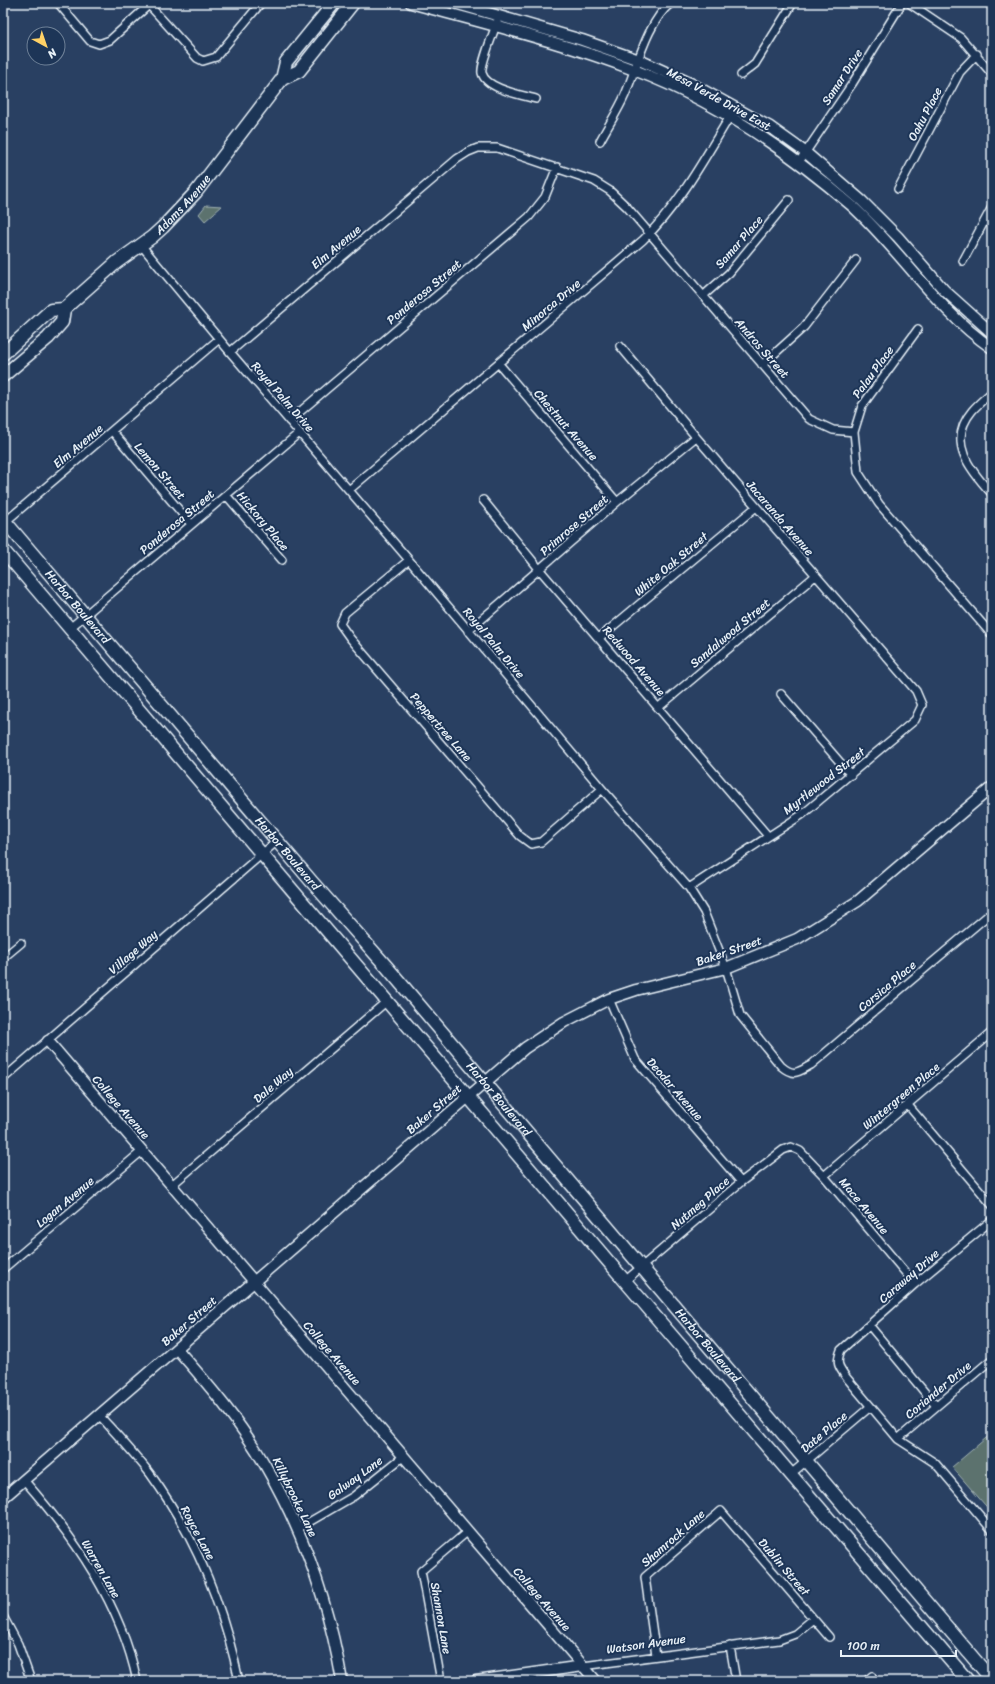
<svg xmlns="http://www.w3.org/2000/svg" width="995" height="1684" font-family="Sriracha,sans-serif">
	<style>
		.green { fill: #5c726e; stroke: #a2b2b3 }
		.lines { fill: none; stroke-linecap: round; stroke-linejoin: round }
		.street-casing { stroke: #e8f1f8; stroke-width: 10 }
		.secondary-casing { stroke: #e8f1f8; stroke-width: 13 }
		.primary-casing { stroke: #e8f1f8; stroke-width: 15 }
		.street { stroke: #1d3557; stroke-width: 7 }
		.secondary { stroke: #1d3557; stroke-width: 10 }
		.primary { stroke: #1d3557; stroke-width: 12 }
		.labels { text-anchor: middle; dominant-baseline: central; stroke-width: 4; stroke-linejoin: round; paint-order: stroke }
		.street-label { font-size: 12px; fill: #e8f1f8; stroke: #1d3557 }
	</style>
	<rect width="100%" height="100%" fill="#294062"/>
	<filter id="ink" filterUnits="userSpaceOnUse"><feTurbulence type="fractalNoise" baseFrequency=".025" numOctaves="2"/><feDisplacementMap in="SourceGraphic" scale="8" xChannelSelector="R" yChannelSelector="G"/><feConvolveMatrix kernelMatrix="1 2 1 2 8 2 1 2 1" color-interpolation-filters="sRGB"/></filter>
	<g filter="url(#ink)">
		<path class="green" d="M 206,205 L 222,206 L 205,221 L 199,214 Z
			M 992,1433 L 992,1513 L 952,1467 Z"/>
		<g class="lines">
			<defs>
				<path id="street" d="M 58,3 L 90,41 L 99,44 L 110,40 L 151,3
					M 909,3 L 961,38 L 992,74
					M 149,5 L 197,58 L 203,61 L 216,57 L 261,3
					M 497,22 C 494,32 480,65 482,73 C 486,89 522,95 536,99
					M 741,75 L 755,64 L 793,3
					M 600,141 C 608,126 618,111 625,95 C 637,67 647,22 671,3
					M 799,162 L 852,84 L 902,3
					M 898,189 L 960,72 L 977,54
					M 141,245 L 230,352 L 409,560 L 602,789 L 689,888 L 704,912 L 726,968 L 740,1015 L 781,1066 C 794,1077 798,1072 811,1065 L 992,912
					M 963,261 L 992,207
					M 703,296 L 729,273 L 789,200
					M 620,346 L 696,437 L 916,691 L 922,705 L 915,720 L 803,814 L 689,888
					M 230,352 L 457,159 L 468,152 L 478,148 L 497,148 L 594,181 L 610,191 L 627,207 L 809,419 L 833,430 L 854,432 L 858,472 L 879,504 L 992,635
					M 499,364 L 617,502
					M 762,365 L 804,327 L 856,260
					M 992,392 C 985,398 978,404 972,411 C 946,442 971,471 992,494
					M 289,421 L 529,217 L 545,197 L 557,167
					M 112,431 L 191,524
					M 854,432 L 862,406 L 918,329
					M 349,490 L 643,240 C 681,203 705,157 732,113
					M 226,495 L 282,560
					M 483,500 L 540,570 L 768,836
					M 5,522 L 219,339
					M 409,560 L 345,613 L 340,624 L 350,638 L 520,836 L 531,844 L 541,842 L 602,789
					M 70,628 L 299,433
					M 468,631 L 617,502 L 696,437
					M 599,638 L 756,507
					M 781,694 L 851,775
					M 659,707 L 815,576
					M 3,958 L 21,943
					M 609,999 L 635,1059 L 741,1182
					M 3,1079 L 277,841
					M 907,1104 L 992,1205
					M 824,1176 L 992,1032
					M 172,1185 L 387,1001
					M 992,1220 L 915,1284 L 841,1350 C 836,1363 838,1366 846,1377 L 898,1439 L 935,1463 L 992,1530
					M 3,1269 L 142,1151
					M 625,1281 L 741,1182 L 783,1150 L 791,1147 L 800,1151 L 824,1176 L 915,1284
					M 869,1325 L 936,1406
					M 99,1415 C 117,1435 135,1454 151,1475 C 195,1536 224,1607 239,1681
					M 898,1439 L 992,1359
					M 791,1474 L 870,1407
					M 24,1480 C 75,1538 121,1604 137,1681
					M 297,1529 L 354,1496 L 404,1456
					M 3,1616 L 18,1644 L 31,1681
					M 730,1646 L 736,1681
					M 656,1656 L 645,1577 L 721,1511 L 829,1637
					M 583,1666 L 779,1640 L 795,1634 L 813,1619
					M 441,1681 L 421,1571 L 467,1532
					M 866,1681 L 872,1676 L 873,1681"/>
				<path id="secondary" d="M 411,3 C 486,24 562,42 634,70 C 714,100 786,149 851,205 C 901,250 936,310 992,348
					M 454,3 L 582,40 L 639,60 L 690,83 L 770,127 L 805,152 L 862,201 L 898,237 L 944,290 L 992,333
					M 48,1041 L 596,1681
					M 177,1349 C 209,1385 241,1423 265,1465 C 304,1532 329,1605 342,1681
					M 3,1498 L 525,1048 L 564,1022 L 609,999 L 636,990 L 726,968 L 797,939 L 858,901 L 992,787
					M 476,1681 L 583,1666"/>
				<g id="primary">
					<path d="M 282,79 L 299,71 L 353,3"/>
					<path id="s1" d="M 3,354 L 51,310 L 64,309 L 117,262 L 152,237 L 163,227 L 196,192 L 282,79 L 286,62 L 334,3"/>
					<path d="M 3,376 L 48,338 L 62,322 L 64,309"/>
					<path id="s2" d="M 3,519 L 312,882 L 386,966 L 992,1680"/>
					<path d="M 3,550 L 625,1281 L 968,1681"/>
				</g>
			</defs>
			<use href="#street" class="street-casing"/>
			<use href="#secondary" class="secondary-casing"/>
			<use href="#primary" class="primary-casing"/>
			<use href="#street" class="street"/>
			<use href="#secondary" class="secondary"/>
			<use href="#primary" class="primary"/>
		</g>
	</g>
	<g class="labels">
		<g class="street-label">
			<text transform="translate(842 77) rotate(-57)">Samar Drive</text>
			<text transform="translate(719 99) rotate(29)">Mesa Verde Drive East</text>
			<text transform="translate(925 114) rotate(-62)">Oahu Place</text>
			<text stroke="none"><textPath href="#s1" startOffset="237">Adams Avenue</textPath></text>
			<text transform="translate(739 242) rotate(-49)">Samar Place</text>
			<text transform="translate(336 247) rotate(-40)">Elm Avenue</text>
			<text transform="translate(424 292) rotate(-40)">Ponderosa Street</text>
			<text transform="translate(551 305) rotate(-40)">Minorca Drive</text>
			<text transform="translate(762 348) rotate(49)">Andros Street</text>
			<text transform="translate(873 372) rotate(-54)">Palau Place</text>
			<text transform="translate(283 397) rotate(49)">Royal Palm Drive</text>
			<text transform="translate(566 425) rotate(49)">Chestnut Avenue</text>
			<text transform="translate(78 446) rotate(-40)">Elm Avenue</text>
			<text transform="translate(160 471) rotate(49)">Lemon Street</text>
			<text transform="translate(780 518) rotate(49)">Jacaranda Avenue</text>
			<text transform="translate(263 521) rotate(50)">Hickory Place</text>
			<text transform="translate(177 522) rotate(-40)">Ponderosa Street</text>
			<text transform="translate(574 525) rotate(-41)">Primrose Street</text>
			<text transform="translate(671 564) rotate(-40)">White Oak Street</text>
			<text stroke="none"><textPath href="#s2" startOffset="115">Harbor Boulevard</textPath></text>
			<text transform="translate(730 633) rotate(-40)">Sandalwood Street</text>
			<text transform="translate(494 643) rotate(50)">Royal Palm Drive</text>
			<text transform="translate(634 661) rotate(49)">Redwood Avenue</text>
			<text transform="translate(441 727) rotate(49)">Peppertree Lane</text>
			<text transform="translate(824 781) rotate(-38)">Myrtlewood Street</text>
			<text stroke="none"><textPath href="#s2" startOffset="439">Harbor Boulevard</textPath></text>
			<text transform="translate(729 951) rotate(-19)">Baker Street</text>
			<text transform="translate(133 952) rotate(-41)">Village Way</text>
			<text transform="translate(887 986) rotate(-40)">Corsica Place</text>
			<text transform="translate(273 1085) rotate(-41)">Dale Way</text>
			<text transform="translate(675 1089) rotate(49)">Deodar Avenue</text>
			<text transform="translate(901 1096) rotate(-40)">Wintergreen Place</text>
			<text stroke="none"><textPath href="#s2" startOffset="763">Harbor Boulevard</textPath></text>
			<text transform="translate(121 1107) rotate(49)">College Avenue</text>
			<text transform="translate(434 1109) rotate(-41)">Baker Street</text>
			<text transform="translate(65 1202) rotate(-40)">Logan Avenue</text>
			<text transform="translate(700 1203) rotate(-41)">Nutmeg Place</text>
			<text transform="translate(864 1206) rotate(50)">Mace Avenue</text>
			<text transform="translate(909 1276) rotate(-41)">Caraway Drive</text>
			<text transform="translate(189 1321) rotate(-41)">Baker Street</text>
			<text stroke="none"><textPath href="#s2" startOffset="1086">Harbor Boulevard</textPath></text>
			<text transform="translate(332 1353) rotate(49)">College Avenue</text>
			<text transform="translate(938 1390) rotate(-40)">Coriander Drive</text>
			<text transform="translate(824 1432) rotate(-40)">Date Place</text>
			<text transform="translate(355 1478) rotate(-36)">Galway Lane</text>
			<text transform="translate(295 1497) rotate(64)">Killybrooke Lane</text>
			<text transform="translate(198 1533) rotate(62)">Royce Lane</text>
			<text transform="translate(673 1538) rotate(-41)">Shamrock Lane</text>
			<text transform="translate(784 1567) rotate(49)">Dublin Street</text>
			<text transform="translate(101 1569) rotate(60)">Warren Lane</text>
			<text transform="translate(542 1599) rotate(49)">College Avenue</text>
			<text transform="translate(441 1618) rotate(80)">Shannon Lane</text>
			<text transform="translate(646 1644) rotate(-8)">Watson Avenue</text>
		</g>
	</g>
	<rect width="995" height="1684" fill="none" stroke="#1d3557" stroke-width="16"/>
	<rect x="8" y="8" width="979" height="1668" fill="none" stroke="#e8f1f8" stroke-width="1.5" filter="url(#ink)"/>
	<g transform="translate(46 46) rotate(140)"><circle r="19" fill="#1d3557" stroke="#6e8097"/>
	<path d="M0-3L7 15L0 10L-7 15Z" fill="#ffd166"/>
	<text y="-6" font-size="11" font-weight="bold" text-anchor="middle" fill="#e8f1f8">N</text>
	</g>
	<path d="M841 1650v6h115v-6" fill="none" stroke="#e8f1f8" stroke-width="2"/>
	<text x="847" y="1650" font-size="12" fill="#e8f1f8" stroke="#1d3557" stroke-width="3" paint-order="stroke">100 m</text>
</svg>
